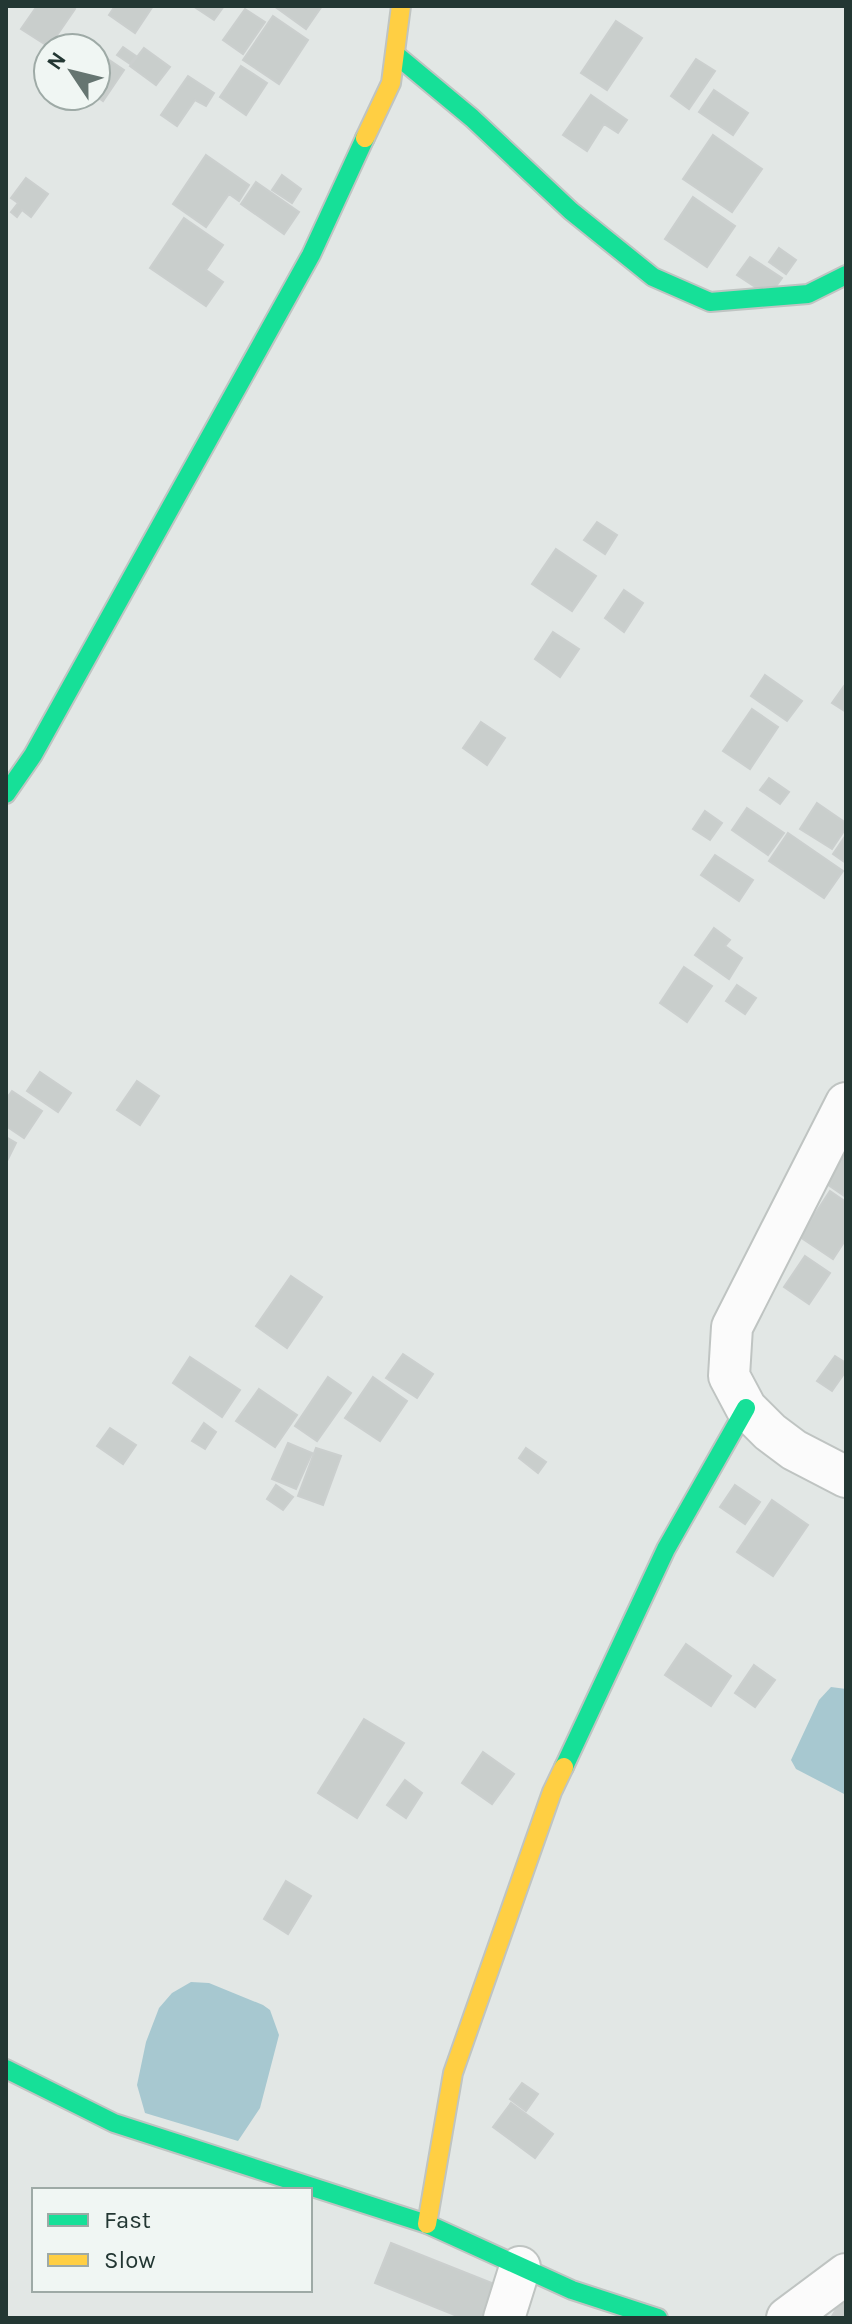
<svg xmlns="http://www.w3.org/2000/svg" width="852" height="2324" font-family="Karla,sans-serif">
	<style>
		.water { fill: #a7c8d0 }
		.building { fill: #c9cecc; stroke: #cbcfce; stroke-width: 2 }
		.lines { fill: none; stroke-linecap: round; stroke-linejoin: round }
		.street-casing { stroke: #bfc4c2; stroke-width: 44 }
		.fast-casing { stroke: #bfc4c2; stroke-width: 22 }
		.slow-casing { stroke: #bfc4c2; stroke-width: 22 }
		.street { stroke: #fbfbfb; stroke-width: 40 }
		.fast { stroke: #16e098; stroke-width: 18 }
		.slow { stroke: #ffcf43; stroke-width: 18 }
	</style>
	<rect width="100%" height="100%" fill="#e2e7e5"/>
	<path class="water" d="M 831,1687 L 846,1689 L 846,1795 L 796,1769 L 791,1760 L 819,1700 Z
		M 191,1982 L 209,1983 L 263,2005 L 270,2010 L 279,2035 L 260,2108 L 238,2141 L 145,2113 L 137,2085 L 146,2042 L 159,2008 L 172,1993 Z"/>
	<path class="building" d="M 37,6 L 71,6 L 75,9 L 49,47 L 21,29 Z
		M 115,6 L 153,6 L 135,33 L 109,15 Z
		M 193,6 L 224,6 L 214,20 Z
		M 274,6 L 322,6 L 306,29 Z
		M 245,9 L 265,22 L 243,54 L 223,40 Z
		M 273,16 L 308,40 L 279,84 L 243,60 Z
		M 616,21 L 642,38 L 607,90 L 581,73 Z
		M 123,47 L 136,56 L 130,64 L 117,55 Z
		M 144,48 L 170,67 L 156,85 L 130,66 Z
		M 96,51 L 124,70 L 103,101 L 96,96 Z
		M 696,59 L 715,71 L 689,109 L 671,96 Z
		M 241,66 L 267,83 L 246,115 L 220,97 Z
		M 188,76 L 214,93 L 206,106 L 195,100 L 177,126 L 161,115 Z
		M 714,90 L 748,113 L 733,135 L 699,112 Z
		M 591,95 L 627,120 L 618,133 L 604,124 L 587,151 L 563,135 Z
		M 713,135 L 762,169 L 732,212 L 683,179 Z
		M 206,155 L 249,185 L 239,201 L 229,194 L 206,227 L 173,204 Z
		M 282,175 L 301,189 L 292,203 L 272,190 Z
		M 26,178 L 48,194 L 31,217 L 22,210 L 17,217 L 11,212 L 18,203 L 11,198 Z
		M 256,182 L 299,212 L 284,234 L 241,204 Z
		M 693,197 L 735,226 L 707,267 L 665,239 Z
		M 184,218 L 223,245 L 206,270 L 223,282 L 206,306 L 150,268 Z
		M 779,248 L 796,260 L 786,274 L 769,262 Z
		M 750,257 L 782,278 L 769,296 L 737,275 Z
		M 597,522 L 617,535 L 605,554 L 584,540 Z
		M 556,549 L 596,576 L 572,611 L 532,584 Z
		M 624,590 L 643,603 L 624,632 L 605,618 Z
		M 553,632 L 579,649 L 560,677 L 535,659 Z
		M 765,675 L 802,701 L 787,721 L 751,696 Z
		M 844,686 L 846,687 L 846,712 L 832,703 Z
		M 752,709 L 778,727 L 750,769 L 723,751 Z
		M 481,722 L 505,738 L 487,765 L 463,748 Z
		M 769,778 L 789,792 L 780,804 L 760,790 Z
		M 817,803 L 846,823 L 846,828 L 832,849 L 800,829 Z
		M 747,808 L 784,833 L 768,855 L 732,830 Z
		M 705,811 L 722,823 L 710,840 L 693,829 Z
		M 788,833 L 843,871 L 824,898 L 769,861 Z
		M 846,835 L 846,863 L 833,854 Z
		M 715,855 L 753,880 L 739,901 L 701,875 Z
		M 714,928 L 730,940 L 725,946 L 742,958 L 729,979 L 695,955 Z
		M 684,967 L 712,986 L 687,1022 L 660,1003 Z
		M 737,985 L 756,998 L 745,1014 L 726,1001 Z
		M 40,1072 L 71,1093 L 58,1112 L 27,1091 Z
		M 137,1081 L 159,1096 L 140,1125 L 117,1110 Z
		M 12,1091 L 42,1111 L 24,1138 L 6,1126 L 6,1099 Z
		M 6,1137 L 16,1143 L 6,1163 Z
		M 846,1138 L 846,1197 L 818,1178 Z
		M 830,1191 L 846,1202 L 846,1239 L 833,1259 L 800,1237 Z
		M 805,1256 L 830,1273 L 809,1304 L 784,1287 Z
		M 291,1276 L 322,1297 L 287,1348 L 256,1326 Z
		M 403,1354 L 433,1374 L 417,1398 L 386,1378 Z
		M 835,1356 L 846,1363 L 846,1371 L 832,1391 L 817,1381 Z
		M 190,1357 L 240,1390 L 222,1417 L 173,1383 Z
		M 328,1377 L 351,1393 L 317,1441 L 295,1426 Z
		M 373,1377 L 407,1401 L 380,1441 L 345,1418 Z
		M 259,1389 L 297,1415 L 275,1447 L 236,1421 Z
		M 204,1423 L 216,1432 L 205,1449 L 192,1441 Z
		M 110,1428 L 136,1445 L 123,1464 L 97,1446 Z
		M 288,1443 L 312,1453 L 296,1489 L 272,1479 Z
		M 316,1448 L 341,1456 L 323,1505 L 298,1496 Z
		M 526,1448 L 546,1462 L 538,1473 L 519,1458 Z
		M 276,1485 L 293,1497 L 283,1510 L 267,1499 Z
		M 735,1485 L 760,1502 L 745,1524 L 720,1507 Z
		M 772,1500 L 808,1525 L 773,1576 L 737,1552 Z
		M 686,1644 L 731,1676 L 711,1706 L 665,1675 Z
		M 754,1665 L 775,1680 L 755,1707 L 735,1693 Z
		M 364,1719 L 404,1743 L 357,1818 L 318,1793 Z
		M 483,1752 L 514,1774 L 492,1804 L 462,1783 Z
		M 405,1780 L 422,1793 L 406,1818 L 387,1805 Z
		M 286,1881 L 311,1896 L 288,1934 L 264,1919 Z
		M 522,2083 L 538,2094 L 526,2111 L 510,2099 Z
		M 511,2103 L 553,2134 L 535,2158 L 493,2127 Z
		M 391,2243 L 502,2287 L 490,2318 L 462,2318 L 375,2283 Z
		M 846,2292 L 846,2318 L 831,2318 Z"/>
	<g class="lines">
		<defs>
			<path id="street" d="M 846,1103 L 732,1327 L 729,1376 L 746,1408 L 770,1432 L 794,1450 L 846,1477
				M 504,2318 L 520,2267
				M 787,2318 L 846,2274"/>
			<path id="fast" d="M 395,54 L 472,118 L 571,211 L 653,277 L 710,302 L 808,294 L 846,275
				M 6,794 L 33,755 L 311,255 L 365,138
				M 564,1767 L 666,1549 L 746,1408
				M 6,2069 L 114,2123 L 427,2224 L 572,2290 L 658,2318"/>
			<path id="slow" d="M 365,138 L 391,83 L 401,6
				M 427,2224 L 453,2073 L 552,1792 L 564,1767"/>
		</defs>
		<use href="#street" class="street-casing"/>
		<use href="#fast" class="fast-casing"/>
		<use href="#slow" class="slow-casing"/>
		<use href="#street" class="street"/>
		<use href="#fast" class="fast"/>
		<use href="#slow" class="slow"/>
	</g>
	<rect width="852" height="2324" fill="none" stroke="#233733" stroke-width="16"/>
	<rect x="32" y="2188" width="280" height="104" fill="#f0f6f3" stroke="#9eaaa6" stroke-width="2"/>
	<rect x="48" y="2214" width="40" height="12" fill="#16e098" stroke="#9eaaa6" stroke-width="2"/>
	<text x="104" y="2228" font-size="24" fill="#233733">Fast</text>
	<rect x="48" y="2254" width="40" height="12" fill="#ffcf43" stroke="#9eaaa6" stroke-width="2"/>
	<text x="104" y="2268" font-size="24" fill="#233733">Slow</text>
	<g transform="translate(72 72) rotate(305)"><circle r="38" fill="#f0f6f3" stroke="#9eaaa6" stroke-width="2"/>
	<path d="M0-6L14 30L0 20L-14 30Z" fill="#667571"/>
	<text y="-12" font-size="22" font-weight="bold" text-anchor="middle" fill="#233733">N</text>
	</g>
</svg>
